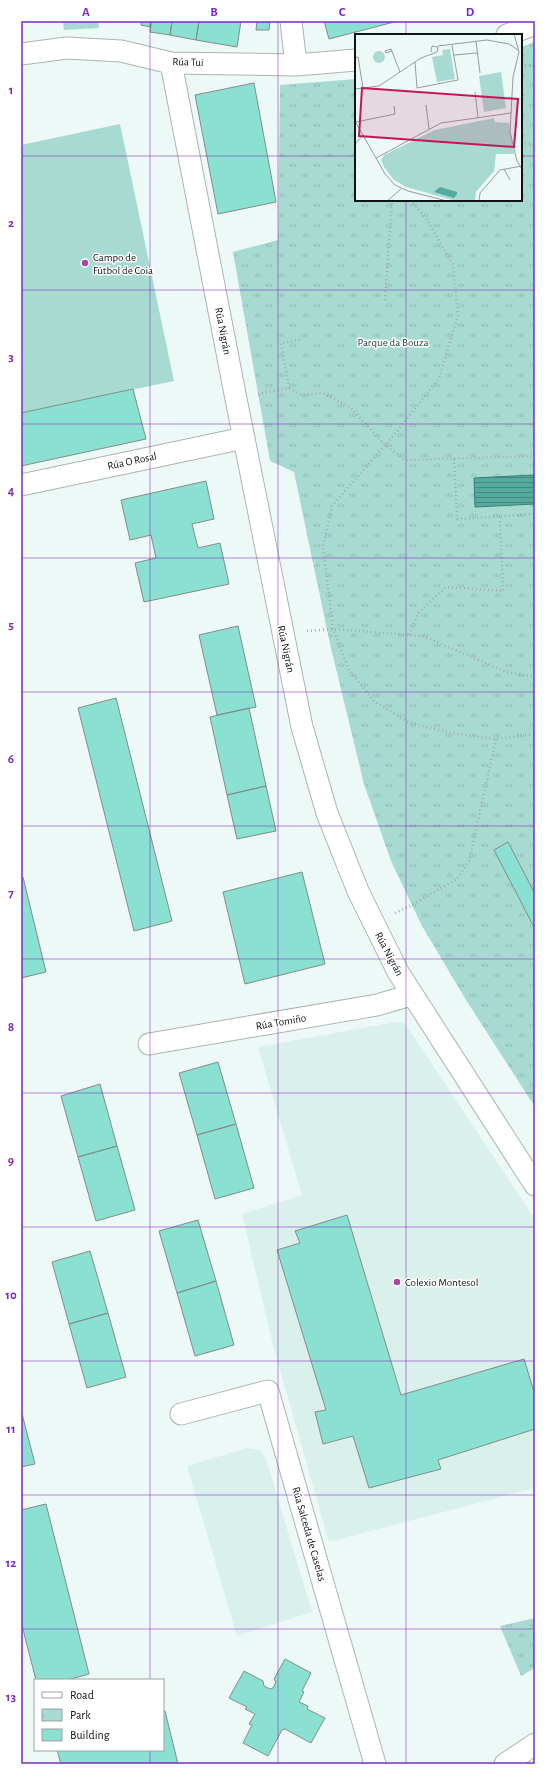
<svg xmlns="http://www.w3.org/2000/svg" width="556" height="1785" font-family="'Alegreya Sans',sans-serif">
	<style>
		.built { fill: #daf0eb }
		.grass { fill: #a7dad0 }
		.park { fill: url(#park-tufts) }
		.water { fill: url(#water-rules); stroke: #3f7d73 }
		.building { fill: #8ae0d1; stroke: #828d8b }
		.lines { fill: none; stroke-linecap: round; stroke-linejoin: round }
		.minor-casing { stroke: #aab5b3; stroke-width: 23 }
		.path { stroke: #a3acab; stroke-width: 2.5; stroke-dasharray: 1 3; stroke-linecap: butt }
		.minor { stroke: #fff; stroke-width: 21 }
		.grid { fill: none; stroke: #7b2cbf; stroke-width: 1; stroke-opacity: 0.55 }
		.poi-dot { fill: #af44a5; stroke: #fff; stroke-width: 1.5 }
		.labels { text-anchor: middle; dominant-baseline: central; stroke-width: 3; stroke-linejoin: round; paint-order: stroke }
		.street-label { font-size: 11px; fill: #0f1313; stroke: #fff }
		.poi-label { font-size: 11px; fill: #0f1313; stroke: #fff; text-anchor: start }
		.park-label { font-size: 11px; fill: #1b433d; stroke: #fff }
		.inset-road { fill: none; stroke: #949d9c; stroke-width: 1 }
		.view { fill: #c2185b; fill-opacity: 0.15; stroke: #c2185b; stroke-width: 2 }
		.inset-edge { fill: none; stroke: #0f1313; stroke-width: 2 }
		.neatline { fill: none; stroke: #7b2cbf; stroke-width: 1.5 }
		.grid-label { font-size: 13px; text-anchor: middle; font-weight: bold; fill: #7b2cbf }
	</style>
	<defs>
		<pattern id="park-tufts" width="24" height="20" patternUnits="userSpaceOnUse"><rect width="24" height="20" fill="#a7dad0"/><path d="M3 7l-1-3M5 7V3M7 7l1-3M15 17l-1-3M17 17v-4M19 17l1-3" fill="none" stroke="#8fbab2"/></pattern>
		<pattern id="water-rules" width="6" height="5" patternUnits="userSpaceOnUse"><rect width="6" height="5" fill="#54aa9c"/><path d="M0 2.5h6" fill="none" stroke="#44897e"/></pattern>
	</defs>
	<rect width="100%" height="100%" fill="#edf9f7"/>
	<path class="built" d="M 395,1022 L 404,1023 L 412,1034 L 535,1219 L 535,1488 L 329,1542 L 273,1345 L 242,1214 L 302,1195 L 258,1047 Z
		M 247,1448 L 260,1450 L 266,1459 L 312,1612 L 237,1636 L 187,1466 Z"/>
	<path class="grass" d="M 63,21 L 98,21 L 99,28 L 64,30 Z
		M 120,124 L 174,381 L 21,413 L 21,145 Z"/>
	<path class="park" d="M 535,42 L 535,1107 L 466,1000 L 422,926 L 391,861 L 364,784 L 330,644 L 294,472 L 270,461 L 233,252 L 278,240 L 280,85 L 356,79 L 356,200 L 521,200 L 521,47 Z
		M 535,1618 L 535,1668 L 521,1676 L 500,1626 Z"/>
	<path class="water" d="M 534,475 L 535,504 L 475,507 L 474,478 Z"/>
	<path class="building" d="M 141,21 L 151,21 L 151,27 L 141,25 Z
		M 151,21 L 172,21 L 170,35 L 150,32 Z
		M 172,21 L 199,21 L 196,40 L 170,35 Z
		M 199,21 L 241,21 L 237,47 L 196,40 Z
		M 257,21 L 270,21 L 269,30 L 256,30 Z
		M 324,21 L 398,21 L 329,39 Z
		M 254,83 L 276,202 L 218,214 L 195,95 Z
		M 133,389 L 146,439 L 21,466 L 21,413 Z
		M 206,481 L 214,519 L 192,524 L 198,548 L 220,543 L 229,584 L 144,602 L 135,563 L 156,558 L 151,535 L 130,540 L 121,500 Z
		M 238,626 L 256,707 L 217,715 L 199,635 Z
		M 116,698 L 172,921 L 134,931 L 78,708 Z
		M 249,708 L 266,786 L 227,795 L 210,717 Z
		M 266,786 L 276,831 L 237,839 L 227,795 Z
		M 508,842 L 535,894 L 535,929 L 494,850 Z
		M 302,872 L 325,964 L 245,984 L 223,892 Z
		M 23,877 L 46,972 L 21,978 L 21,878 Z
		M 218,1062 L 236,1124 L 197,1135 L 179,1073 Z
		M 100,1084 L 117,1146 L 78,1157 L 61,1096 Z
		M 236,1124 L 254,1188 L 215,1199 L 197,1135 Z
		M 117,1146 L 135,1210 L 96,1221 L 78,1157 Z
		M 347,1215 L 401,1395 L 524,1359 L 535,1395 L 535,1429 L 438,1460 L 441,1469 L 369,1488 L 353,1436 L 323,1444 L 315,1412 L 326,1410 L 277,1250 L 300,1243 L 295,1231 Z
		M 198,1220 L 216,1281 L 177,1293 L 159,1231 Z
		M 90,1251 L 108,1313 L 69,1324 L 52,1262 Z
		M 216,1281 L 234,1345 L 195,1356 L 177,1293 Z
		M 108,1313 L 126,1377 L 87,1388 L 69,1324 Z
		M 21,1410 L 35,1464 L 21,1467 Z
		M 46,1504 L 89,1674 L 67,1680 L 36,1680 L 21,1622 L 21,1510 Z
		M 285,1659 L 311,1673 L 302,1691 L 304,1692 L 299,1702 L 308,1706 L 307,1709 L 325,1718 L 311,1743 L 285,1729 L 282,1730 L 268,1756 L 243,1743 L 252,1725 L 249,1724 L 255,1714 L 245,1709 L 247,1707 L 229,1698 L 244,1671 L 263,1681 L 264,1686 L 270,1689 L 273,1688 L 276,1682 L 274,1679 Z
		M 163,1710 L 165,1711 L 178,1764 L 61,1764 L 57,1750 L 163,1750 Z"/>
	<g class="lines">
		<defs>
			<path id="minor" d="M 291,21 L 296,65
				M 507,35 L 535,24
				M 21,54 L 67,48 L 121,51 L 171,63 L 296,65 L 356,60
				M 171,63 L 236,399 L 302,727 L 327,813 L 358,891 L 398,972 L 535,1185
				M 21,485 L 244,438
				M 149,1044 L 377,1005 L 411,995
				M 181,1414 L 268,1391 L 375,1764
				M 505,1764 L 535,1744"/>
		</defs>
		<use href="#minor" class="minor-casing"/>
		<path class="path" d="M 521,65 L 535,66
			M 521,144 L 535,143
			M 411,200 L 427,220 L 453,265 L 458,315 L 439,378 L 394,435 L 332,506 L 323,546 L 333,629 L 349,670 L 374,701 L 408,722 L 451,733 L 496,739 L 535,734
			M 385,300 L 392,200
			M 289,388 L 281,343 L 303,339
			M 258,394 L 289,388 L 301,395 L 322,393 L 350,407 L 385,445 L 405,460 L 535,456
			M 454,459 L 457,519 L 535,514
			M 307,631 L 333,629 L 423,636 L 506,672 L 535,677
			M 409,635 L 418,613 L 446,587 L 503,591 L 500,517
			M 395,913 L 412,905 L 457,879 L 469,861 L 496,739"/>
		<use href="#minor" class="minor"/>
	</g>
	<path class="grid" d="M 150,21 L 150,1680M 278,21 L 278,1764M 406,21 L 406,35M 21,156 L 356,156M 521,156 L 535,156M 406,200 L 406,1764M 21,290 L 535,290M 21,424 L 535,424M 21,558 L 535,558M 21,692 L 535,692M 21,826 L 535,826M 21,959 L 535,959M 21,1093 L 535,1093M 21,1227 L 535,1227M 21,1361 L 535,1361M 21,1495 L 535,1495M 21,1629 L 535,1629M 150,1750 L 150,1764"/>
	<g class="poi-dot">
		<circle cx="85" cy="263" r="4"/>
		<circle cx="397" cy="1282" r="4"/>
	</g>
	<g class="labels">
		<g class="street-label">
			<text transform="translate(188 62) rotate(2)">Rúa Tui</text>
			<text transform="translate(223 331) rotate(79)">Rúa Nigrán</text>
			<text transform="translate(132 461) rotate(-12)">Rúa O Rosal</text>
			<text transform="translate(286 649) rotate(78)">Rúa Nigrán</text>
			<text transform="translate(389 954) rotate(62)">Rúa Nigrán</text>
			<text transform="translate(281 1022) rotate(-10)">Rúa Tomiño</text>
			<text transform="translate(309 1534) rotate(74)">Rúa Salceda de Caselas</text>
		</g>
		<g class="poi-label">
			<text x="93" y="257">Campo de<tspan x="93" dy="13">Fútbol de Coia</tspan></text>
			<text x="405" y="1282">Colexio Montesol</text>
		</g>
		<g class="park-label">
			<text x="393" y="342">Parque da Bouza</text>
		</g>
	</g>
	<g transform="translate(355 34)">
		<rect width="167" height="167" fill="#edf9f7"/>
		<path d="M 146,38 L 151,74 L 129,78 L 124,42 Z" fill="#a7dad0"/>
		<path d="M 95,15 L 100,45 L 82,48 L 77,23 L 88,21 L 87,16 ZM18 23a6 6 0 1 1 12 0a6 6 0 1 1-12 0ZM 139,84 L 140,88 L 154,89 L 159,120 L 141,120 L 139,137 L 121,158 L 120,167 L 101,167 L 51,153 L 39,146 L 29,133 L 26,126 L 29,121 L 80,96 Z" fill="#a7dad0"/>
		<path d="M 85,153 L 102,158 L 102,160 L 99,164 L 79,158 Z" fill="#54aa9c"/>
		<path class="inset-road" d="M 159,0 L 164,18 L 158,43 L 155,98 L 162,127 L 167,135M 121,7 L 125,39M 83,12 L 132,6 L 154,10 L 163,16M 37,17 L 31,19 L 30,17 L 36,15 L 45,38M 99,21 L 122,19M 0,24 L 3,23 L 8,54M 60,28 L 62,54 L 103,46 L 97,11M 0,55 L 24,52 L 66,24 L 82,18 L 83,13 L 77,12 L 76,18M 120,58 L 123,83M 71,71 L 74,95M 0,87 L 30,140 L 40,151 L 53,157 L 92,167M 1,88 L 40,80 L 39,72M 0,110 L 8,101M 21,124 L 86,89 L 156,79M 149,135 L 155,146M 32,167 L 46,155M 124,167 L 125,159 L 145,136 L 167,132"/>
		<path class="view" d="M 7,54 L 163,65 L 159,113 L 4,102 Z"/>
		<rect width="167" height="167" class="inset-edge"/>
	</g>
	<rect width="556" height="1785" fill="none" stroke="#ffffff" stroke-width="44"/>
	<rect x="34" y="1679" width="130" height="72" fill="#ffffff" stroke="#9fa1a1"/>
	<rect x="42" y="1692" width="20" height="6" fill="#ffffff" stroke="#9fa1a1"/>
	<text x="70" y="1699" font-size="12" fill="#0f1313">Road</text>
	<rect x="42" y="1709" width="20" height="12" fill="url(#park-tufts)" stroke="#9fa1a1"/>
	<text x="70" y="1719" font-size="12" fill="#0f1313">Park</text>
	<rect x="42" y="1729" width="20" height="12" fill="#8ae0d1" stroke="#9fa1a1"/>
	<text x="70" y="1739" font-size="12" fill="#0f1313">Building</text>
	<rect x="22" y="22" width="512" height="1741" class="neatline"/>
	<g class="grid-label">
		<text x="86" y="16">A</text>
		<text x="214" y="16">B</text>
		<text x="342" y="16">C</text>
		<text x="470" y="16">D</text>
		<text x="11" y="94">1</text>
		<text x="11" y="227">2</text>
		<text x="11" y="361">3</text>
		<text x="11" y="495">4</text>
		<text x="11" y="629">5</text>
		<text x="11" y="763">6</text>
		<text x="11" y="897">7</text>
		<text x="11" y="1031">8</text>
		<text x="11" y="1165">9</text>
		<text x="11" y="1299">10</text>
		<text x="11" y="1433">11</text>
		<text x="11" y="1567">12</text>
		<text x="11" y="1701">13</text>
	</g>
</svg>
